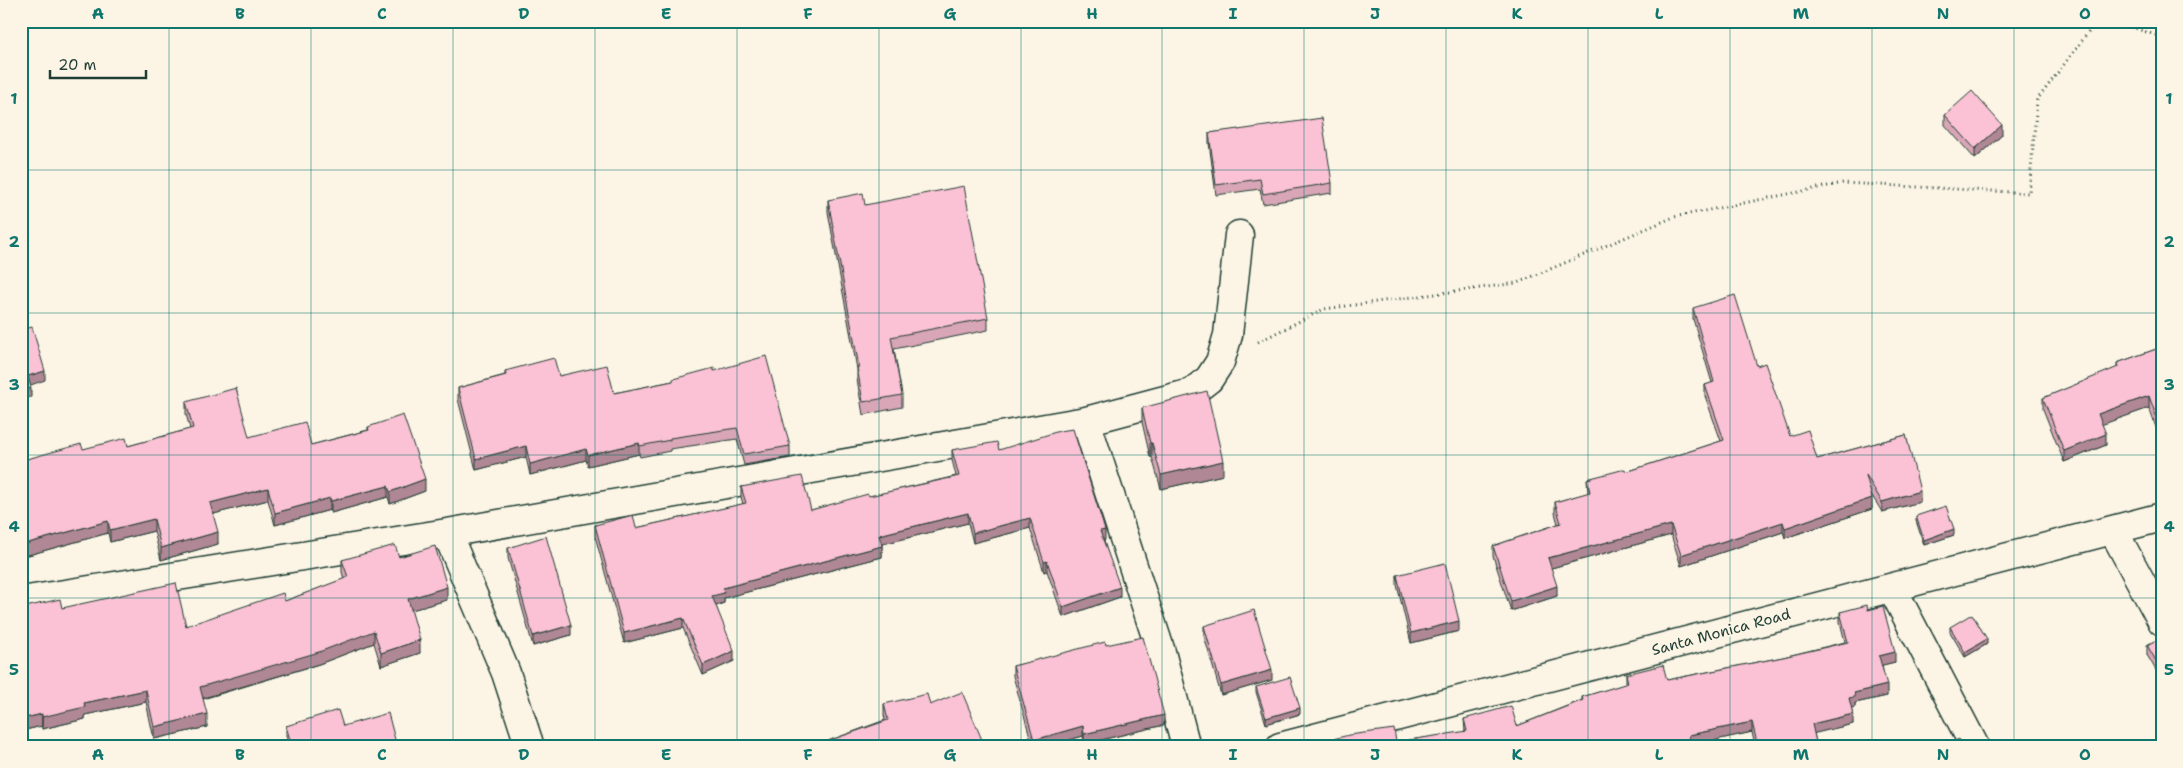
<svg xmlns="http://www.w3.org/2000/svg" width="2183" height="768" font-family="'Shantell Sans',sans-serif">
	<style>
		.lines { fill: none; stroke-linecap: round; stroke-linejoin: round }
		.minor-casing { stroke: #1f3d34; stroke-width: 31 }
		.path { stroke: #1f3d34; stroke-width: 3; stroke-dasharray: 1 4; stroke-linecap: butt }
		.minor { stroke: #fcf5e5; stroke-width: 28 }
		.wall { fill: #d8a6b6; stroke: #1f3d34 }
		.shaded-wall { fill: #b08794; stroke: #1f3d34 }
		.building { fill: #fbc1d4; stroke: #1f3d34 }
		.grid { fill: none; stroke: #0f766e; stroke-width: 1; stroke-opacity: 0.55 }
		.labels { text-anchor: middle; dominant-baseline: central; stroke-width: 4; stroke-linejoin: round; paint-order: stroke }
		.street-label { font-size: 15px; fill: #1f3d34; stroke: #fcf5e5 }
		.neatline { fill: none; stroke: #0f766e; stroke-width: 2 }
		.grid-label { font-size: 16px; text-anchor: middle; font-weight: bold; fill: #0f766e }
	</style>
	<rect width="100%" height="100%" fill="#fcf5e5"/>
	<filter id="ink" filterUnits="userSpaceOnUse"><feTurbulence type="fractalNoise" baseFrequency=".02" numOctaves="2"/><feDisplacementMap in="SourceGraphic" scale="10" xChannelSelector="R" yChannelSelector="G"/><feConvolveMatrix kernelMatrix="1 2 1 2 8 2 1 2 1" color-interpolation-filters="sRGB"/></filter>
	<g filter="url(#ink)">
		<g class="lines">
			<defs>
				<path id="minor" d="M 1086,421 L 1161,652 L 1186,747
					M 2113,530 L 2162,621
					M 447,533 L 506,673 L 530,747
					M 1892,588 L 1975,747
					M 21,601 L 447,533 L 1086,421 L 1191,393 L 1209,379 L 1220,362 L 1228,335 L 1239,235
					M 1280,747 L 2162,517"/>
			</defs>
			<use href="#minor" class="minor-casing"/>
			<path class="path" d="M 2112,21 L 2162,37
				M 1258,342 L 1324,309 L 1517,283 L 1674,217 L 1843,183 L 2029,193 L 2037,100 L 2097,21"/>
			<use href="#minor" class="minor"/>
		</g>
		<path class="wall" d="M 1945,115 L 2002,135 L 1975,159 L 1945,125 Z
			M 1238,130 L 1332,183 L 1332,193 L 1263,204 L 1260,189 L 1216,195 L 1209,143 L 1209,133 Z
			M 828,200 L 865,205 L 988,318 L 988,330 L 894,349 L 902,395 L 902,407 L 863,415 L 857,379 L 857,369 L 828,212 Z
			M 1693,308 L 1757,366 L 1790,436 L 1817,459 L 1906,435 L 1920,502 L 1882,512 L 1871,494 L 1872,509 L 1785,538 L 1783,532 L 1681,566 L 1671,535 L 1551,568 L 1557,596 L 1511,611 L 1493,556 L 1493,546 L 1558,524 L 1555,513 L 1555,502 L 1588,493 L 1587,479 L 1626,472 L 1721,441 L 1705,396 L 1705,385 L 1712,383 L 1693,319 Z
			M 2162,347 L 2162,444 L 2149,408 L 2102,424 L 2106,445 L 2064,462 L 2043,409 L 2043,398 L 2117,368 L 2117,363 Z
			M 505,371 L 559,376 L 614,393 L 673,381 L 714,371 L 790,446 L 790,457 L 744,465 L 737,439 L 670,449 L 670,451 L 640,457 L 639,454 L 588,466 L 586,460 L 530,475 L 526,457 L 476,470 L 458,399 L 458,388 L 505,375 Z
			M 186,402 L 249,437 L 311,445 L 368,430 L 368,427 L 425,491 L 390,504 L 388,497 L 331,513 L 330,510 L 275,525 L 268,500 L 213,514 L 218,544 L 161,560 L 154,531 L 110,542 L 108,533 L 21,557 L 21,454 L 27,459 L 83,449 L 128,446 L 190,429 L 186,414 Z
			M 1142,408 L 1223,475 L 1161,489 L 1152,457 L 1150,457 L 1142,422 Z
			M 952,450 L 999,450 L 1105,540 L 1104,541 L 1120,597 L 1063,617 L 1047,571 L 1044,572 L 1030,528 L 973,543 L 968,523 L 882,544 L 882,557 L 724,598 L 724,603 L 716,606 L 734,661 L 703,675 L 683,628 L 624,643 L 595,536 L 595,525 L 636,528 L 743,504 L 741,497 L 741,487 L 811,510 L 956,476 L 952,460 Z
			M 1916,516 L 1954,535 L 1924,545 L 1916,521 Z
			M 508,548 L 571,635 L 533,646 L 508,558 Z
			M 399,557 L 447,600 L 411,610 L 420,653 L 381,666 L 374,643 L 319,664 L 203,699 L 207,727 L 154,739 L 146,702 L 85,715 L 85,719 L 42,729 L 42,726 L 21,731 L 21,608 L 62,608 L 186,626 L 285,601 L 344,579 L 342,572 L 342,560 Z
			M 1397,575 L 1459,631 L 1411,643 L 1397,585 Z
			M 1868,610 L 1895,662 L 1882,665 L 1887,696 L 1855,703 L 1855,707 L 1851,708 L 1853,724 L 1814,733 L 1817,747 L 1755,747 L 1752,732 L 1691,745 L 1692,747 L 1325,747 L 1325,741 L 1396,742 L 1465,732 L 1464,719 L 1517,726 L 1582,700 L 1582,697 L 1626,684 L 1626,674 L 1667,680 L 1783,657 L 1845,642 L 1840,622 L 1840,612 Z
			M 1204,626 L 1272,680 L 1221,695 L 1204,636 Z
			M 1950,627 L 1987,644 L 1965,657 L 1950,632 Z
			M 2162,637 L 2162,677 L 2160,677 L 2147,655 L 2147,645 Z
			M 1106,645 L 1164,725 L 1084,744 L 1083,736 L 1045,747 L 1033,747 L 1013,676 L 1013,666 Z
			M 1256,687 L 1300,714 L 1266,724 L 1256,692 Z
			M 884,704 L 930,705 L 985,747 L 828,747 L 828,741 L 885,720 L 884,715 Z
			M 286,726 L 343,726 L 397,747 L 289,747 L 286,736 Z"/>
		<path class="shaded-wall" d="M 2002,125 L 2002,135 L 1975,159 L 1975,149 Z
			M 45,371 L 45,380 L 28,386 L 28,376 Z
			M 31,388 L 31,397 L 21,400 L 21,391 Z
			M 2149,396 L 2149,408 L 2098,426 L 2098,414 Z
			M 2106,434 L 2106,445 L 2064,462 L 2064,451 Z
			M 639,443 L 639,454 L 588,466 L 588,455 Z
			M 1150,443 L 1152,443 L 1152,457 L 1150,457 Z
			M 526,446 L 526,457 L 476,470 L 476,459 Z
			M 586,449 L 586,460 L 530,475 L 530,464 Z
			M 1223,461 L 1223,475 L 1161,489 L 1161,475 Z
			M 425,479 L 425,491 L 390,504 L 390,492 Z
			M 388,486 L 388,497 L 331,513 L 331,501 Z
			M 268,488 L 268,500 L 210,515 L 210,503 Z
			M 1920,491 L 1920,502 L 1882,512 L 1882,502 Z
			M 330,498 L 330,510 L 275,525 L 275,513 Z
			M 1872,498 L 1872,509 L 1785,538 L 1785,528 Z
			M 968,513 L 968,523 L 879,545 L 879,535 Z
			M 1030,518 L 1030,528 L 973,543 L 973,533 Z
			M 154,519 L 154,531 L 110,542 L 110,530 Z
			M 108,521 L 108,533 L 21,557 L 21,545 Z
			M 1783,522 L 1783,532 L 1681,566 L 1681,555 Z
			M 1671,525 L 1671,535 L 1548,569 L 1548,558 Z
			M 1954,529 L 1954,535 L 1924,545 L 1924,540 Z
			M 1105,530 L 1105,540 L 1100,542 L 1100,531 Z
			M 218,532 L 218,544 L 161,560 L 161,548 Z
			M 882,546 L 882,557 L 724,598 L 724,603 L 712,606 L 712,596 L 723,588 Z
			M 1047,561 L 1047,571 L 1044,572 L 1044,562 Z
			M 1557,586 L 1557,596 L 1511,611 L 1511,601 Z
			M 447,587 L 447,600 L 408,611 L 408,599 Z
			M 1120,587 L 1120,597 L 1063,617 L 1063,607 Z
			M 683,618 L 683,628 L 624,643 L 624,633 Z
			M 1459,621 L 1459,631 L 1411,643 L 1411,633 Z
			M 571,625 L 571,635 L 533,646 L 533,636 Z
			M 374,631 L 374,643 L 319,664 L 200,699 L 200,687 Z
			M 1987,639 L 1987,644 L 1965,657 L 1965,652 Z
			M 420,640 L 420,653 L 381,666 L 381,653 Z
			M 734,651 L 734,661 L 703,675 L 703,665 Z
			M 1895,652 L 1895,662 L 1879,666 L 1879,656 Z
			M 2162,667 L 2162,677 L 2160,677 L 2160,668 Z
			M 1272,670 L 1272,680 L 1221,695 L 1221,685 Z
			M 1887,685 L 1887,696 L 1855,703 L 1855,707 L 1849,709 L 1849,698 L 1854,693 Z
			M 146,690 L 146,702 L 85,715 L 85,719 L 42,729 L 42,717 L 84,703 Z
			M 1300,708 L 1300,714 L 1266,724 L 1266,718 Z
			M 42,714 L 42,726 L 21,731 L 21,719 Z
			M 207,714 L 207,727 L 154,739 L 154,727 Z
			M 1853,714 L 1853,724 L 1812,734 L 1812,724 Z
			M 1164,715 L 1164,725 L 1084,744 L 1084,734 Z
			M 1752,722 L 1752,732 L 1689,746 L 1689,735 Z
			M 1083,726 L 1083,736 L 1045,747 L 1034,747 L 1034,740 Z"/>
		<path class="building" d="M 1972,91 L 2002,125 L 1975,149 L 1945,115 Z
			M 1322,118 L 1332,183 L 1263,194 L 1260,179 L 1216,185 L 1209,133 L 1238,129 L 1238,130 Z
			M 964,186 L 988,318 L 891,337 L 902,395 L 863,402 L 857,367 L 859,367 L 828,200 L 863,193 L 865,205 Z
			M 1735,295 L 1757,366 L 1765,363 L 1790,436 L 1808,430 L 1817,459 L 1906,435 L 1920,491 L 1882,502 L 1866,475 L 1872,498 L 1785,528 L 1783,522 L 1681,555 L 1671,525 L 1548,558 L 1557,586 L 1511,601 L 1493,546 L 1561,523 L 1555,502 L 1590,492 L 1587,479 L 1625,469 L 1626,472 L 1724,440 L 1705,385 L 1714,382 L 1693,308 Z
			M 32,327 L 45,371 L 28,376 L 31,388 L 21,391 L 21,330 Z
			M 2162,347 L 2162,432 L 2149,396 L 2098,414 L 2106,434 L 2064,451 L 2043,398 L 2118,367 L 2117,363 Z
			M 766,356 L 790,446 L 744,454 L 737,428 L 670,438 L 670,440 L 640,446 L 639,443 L 588,455 L 586,449 L 530,464 L 526,446 L 476,459 L 458,388 L 506,375 L 505,371 L 554,358 L 559,376 L 607,365 L 614,393 L 673,381 L 673,379 L 714,368 L 714,371 Z
			M 236,388 L 249,437 L 305,422 L 311,445 L 369,430 L 368,427 L 403,415 L 425,479 L 390,492 L 388,486 L 331,501 L 330,498 L 275,513 L 268,488 L 210,503 L 218,532 L 161,548 L 154,519 L 110,530 L 108,521 L 21,545 L 21,454 L 25,453 L 27,459 L 81,444 L 83,449 L 126,438 L 128,446 L 193,428 L 186,402 Z
			M 1207,391 L 1223,461 L 1161,475 L 1152,443 L 1150,443 L 1142,408 Z
			M 1073,429 L 1105,530 L 1100,531 L 1120,587 L 1063,607 L 1047,561 L 1044,562 L 1030,518 L 973,533 L 968,513 L 879,535 L 882,546 L 723,588 L 724,593 L 712,596 L 734,651 L 703,665 L 683,618 L 624,633 L 595,525 L 633,515 L 636,528 L 746,503 L 741,487 L 802,476 L 811,510 L 868,494 L 869,496 L 959,476 L 952,450 L 997,442 L 999,450 L 1059,431 Z
			M 1946,506 L 1954,529 L 1924,540 L 1916,516 Z
			M 546,536 L 571,625 L 533,636 L 508,548 Z
			M 395,545 L 399,557 L 435,546 L 447,587 L 408,599 L 420,640 L 381,653 L 374,631 L 319,652 L 200,687 L 207,714 L 154,727 L 146,690 L 84,703 L 85,707 L 42,717 L 42,714 L 21,719 L 21,630 L 22,630 L 21,624 L 21,608 L 60,599 L 62,608 L 176,583 L 186,626 L 283,593 L 285,601 L 348,577 L 342,560 Z
			M 1445,563 L 1459,621 L 1411,633 L 1397,575 Z
			M 1867,605 L 1868,610 L 1883,606 L 1895,652 L 1879,656 L 1887,685 L 1854,693 L 1855,697 L 1849,698 L 1853,714 L 1812,724 L 1817,747 L 1758,747 L 1752,722 L 1689,735 L 1692,747 L 1326,747 L 1325,741 L 1349,735 L 1394,729 L 1396,742 L 1467,731 L 1464,719 L 1511,706 L 1517,726 L 1583,700 L 1582,697 L 1628,683 L 1626,674 L 1663,665 L 1667,680 L 1783,657 L 1848,642 L 1840,612 Z
			M 1254,610 L 1272,670 L 1221,685 L 1204,626 Z
			M 1972,614 L 1987,639 L 1965,652 L 1950,627 Z
			M 1143,637 L 1164,715 L 1084,734 L 1083,726 L 1034,740 L 1013,666 L 1105,642 L 1106,645 Z
			M 2162,637 L 2162,667 L 2160,668 L 2147,645 Z
			M 1290,677 L 1300,708 L 1266,718 L 1256,687 Z
			M 962,692 L 985,747 L 831,747 L 828,741 L 888,720 L 884,704 L 927,694 L 930,705 Z
			M 338,710 L 343,726 L 388,713 L 397,747 L 292,747 L 286,726 Z
			M 1959,739 L 1965,747 L 1941,747 Z"/>
	</g>
	<path class="grid" d="M 169,21 L 169,747M 311,21 L 311,747M 453,21 L 453,747M 595,21 L 595,747M 737,21 L 737,747M 879,21 L 879,747M 1021,21 L 1021,747M 1162,21 L 1162,747M 1304,21 L 1304,747M 1446,21 L 1446,747M 1588,21 L 1588,747M 1730,21 L 1730,747M 1872,21 L 1872,747M 2014,21 L 2014,747M 21,170 L 2162,170M 21,313 L 2162,313M 21,455 L 2162,455M 21,598 L 2162,598"/>
	<g class="labels">
		<g class="street-label">
			<text transform="translate(1721 632) rotate(-15)">Santa Monica Road</text>
		</g>
	</g>
	<rect width="2183" height="768" fill="none" stroke="#fcf5e5" stroke-width="55"/>
	<path d="M50 70v8h96v-8" fill="none" stroke="#1f3d34" stroke-width="2.5"/>
	<text x="58" y="70" font-size="15" fill="#1f3d34" stroke="#fcf5e5" stroke-width="4" paint-order="stroke">20 m</text>
	<rect x="28" y="28" width="2128" height="712" class="neatline"/>
	<g class="grid-label">
		<text x="98" y="19">A</text>
		<text x="240" y="19">B</text>
		<text x="382" y="19">C</text>
		<text x="524" y="19">D</text>
		<text x="666" y="19">E</text>
		<text x="808" y="19">F</text>
		<text x="950" y="19">G</text>
		<text x="1092" y="19">H</text>
		<text x="1233" y="19">I</text>
		<text x="1375" y="19">J</text>
		<text x="1517" y="19">K</text>
		<text x="1659" y="19">L</text>
		<text x="1801" y="19">M</text>
		<text x="1943" y="19">N</text>
		<text x="2085" y="19">O</text>
		<text x="14" y="104">1</text>
		<text x="2169" y="104">1</text>
		<text x="14" y="247">2</text>
		<text x="2169" y="247">2</text>
		<text x="14" y="390">3</text>
		<text x="2169" y="390">3</text>
		<text x="14" y="532">4</text>
		<text x="2169" y="532">4</text>
		<text x="14" y="675">5</text>
		<text x="2169" y="675">5</text>
		<text x="98" y="760">A</text>
		<text x="240" y="760">B</text>
		<text x="382" y="760">C</text>
		<text x="524" y="760">D</text>
		<text x="666" y="760">E</text>
		<text x="808" y="760">F</text>
		<text x="950" y="760">G</text>
		<text x="1092" y="760">H</text>
		<text x="1233" y="760">I</text>
		<text x="1375" y="760">J</text>
		<text x="1517" y="760">K</text>
		<text x="1659" y="760">L</text>
		<text x="1801" y="760">M</text>
		<text x="1943" y="760">N</text>
		<text x="2085" y="760">O</text>
	</g>
</svg>
